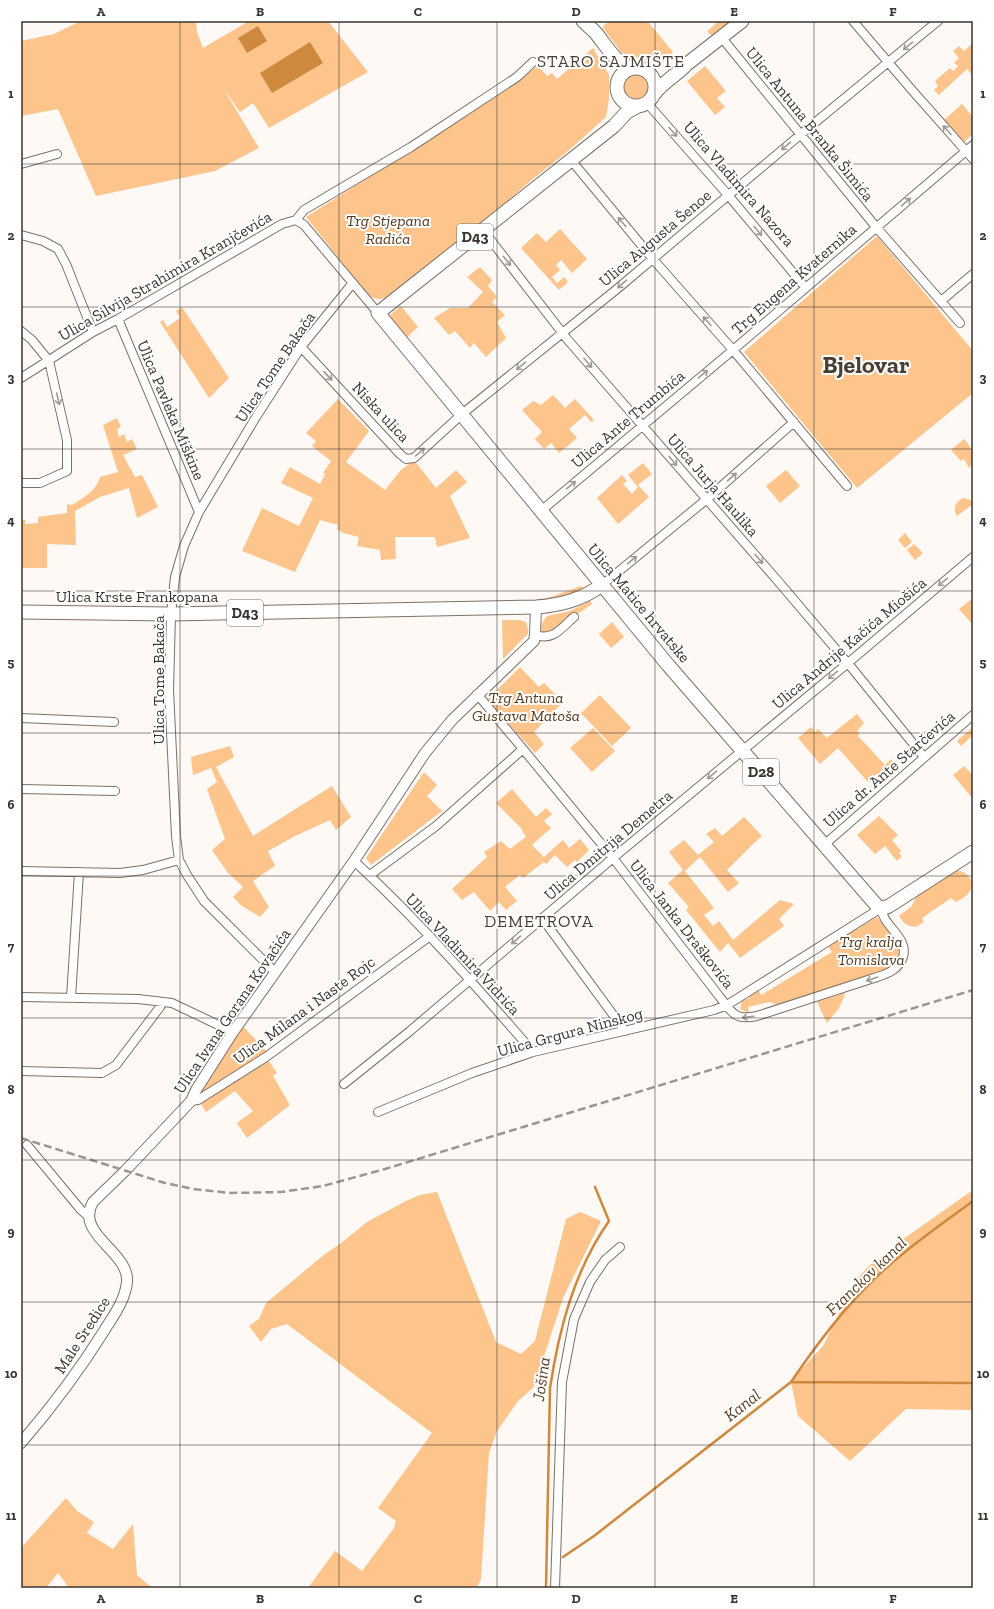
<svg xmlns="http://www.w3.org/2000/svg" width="994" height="1609" font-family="'Zilla Slab',serif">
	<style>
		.green { fill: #fdc48c }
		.water { fill: #ce893e }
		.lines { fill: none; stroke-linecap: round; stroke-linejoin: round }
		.stream { stroke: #ce893e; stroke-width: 2.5 }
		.minor-casing { stroke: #7d7166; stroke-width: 10 }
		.tertiary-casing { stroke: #7d7166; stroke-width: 12 }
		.primary-casing { stroke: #7d7166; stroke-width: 15 }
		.minor { stroke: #fff; stroke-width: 8 }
		.tertiary { stroke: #fff; stroke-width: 10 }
		.primary { stroke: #fff; stroke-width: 13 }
		.rail { stroke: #9b9691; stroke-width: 2.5; stroke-dasharray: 8 4; stroke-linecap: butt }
		.oneway { stroke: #9c9a97 }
		.grid { fill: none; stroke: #39342f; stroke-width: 1; stroke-opacity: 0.55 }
		.labels { text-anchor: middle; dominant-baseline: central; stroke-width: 4; stroke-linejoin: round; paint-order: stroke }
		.shield { fill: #fff; stroke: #74716d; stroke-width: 1 }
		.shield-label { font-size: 15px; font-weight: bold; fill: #39342f }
		.street-label { font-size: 16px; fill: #39342f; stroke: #fff }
		.park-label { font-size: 16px; font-style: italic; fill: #543718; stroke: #fff }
		.neighbourhood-label { font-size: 17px; letter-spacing: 1px; fill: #493e34; stroke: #fff }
		.water-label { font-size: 17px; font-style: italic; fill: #5b3d1e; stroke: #fff }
		.town-label { font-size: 24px; font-weight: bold; fill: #493e34; stroke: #fff }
		.neatline { fill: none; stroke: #39342f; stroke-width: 1.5 }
		.grid-label { font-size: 13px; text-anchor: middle; font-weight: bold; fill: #39342f }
	</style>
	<rect width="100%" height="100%" fill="#fef9f4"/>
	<path class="green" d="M 81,21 L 196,21 L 197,32 L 203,48 L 249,21 L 328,21 L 368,72 L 269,128 L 253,103 L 240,112 L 223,88 L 259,148 L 215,171 L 96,196 L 58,109 L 21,116 L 21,41 L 54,34 Z
		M 635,21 L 649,23 L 673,52 C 670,56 666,61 661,63 C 658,64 625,54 621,52 L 603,28 L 604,25 L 609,22 Z
		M 715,21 L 736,21 L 713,37 L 707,31 L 717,23 Z
		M 973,43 L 973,76 L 967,69 L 939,95 L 934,90 L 938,86 L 935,81 L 950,68 L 953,71 L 958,66 L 954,63 L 959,58 L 953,51 L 959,46 L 964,51 Z
		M 593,48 L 609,75 L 609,99 L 606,117 L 568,151 L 529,182 L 490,217 L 389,296 C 381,300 375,300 368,295 L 306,217 L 419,145 L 538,66 L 547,76 L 552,73 L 557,79 Z
		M 705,66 L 726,91 L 717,98 L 725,107 L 715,115 L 687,81 Z
		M622 87a14 14 0 1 1 28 0a14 14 0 1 1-28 0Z
		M 962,104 L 973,117 L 973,134 L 963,143 L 943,121 Z
		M 560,229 L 587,259 L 572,273 L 561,260 L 556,265 L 560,270 L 552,277 L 557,283 L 564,277 L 568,282 L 559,290 L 521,248 L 537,233 L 546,242 Z
		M 877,236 L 973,351 L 973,393 L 857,488 L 744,352 Z
		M 480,267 L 492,280 L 488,286 L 497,297 L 492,302 L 505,315 L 497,322 L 506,338 L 486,357 L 474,343 L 470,348 L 455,331 L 449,335 L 434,318 L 450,308 L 468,308 L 483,292 L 467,277 Z
		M 401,306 L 418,327 L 402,342 L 384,320 Z
		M 182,307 L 229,378 L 209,398 L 160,322 L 163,320 L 167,327 L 180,318 L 176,311 Z
		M 553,395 L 565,408 L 575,399 L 594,420 L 591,422 L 585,415 L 569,429 L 577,438 L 559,453 L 551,443 L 544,449 L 535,439 L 542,432 L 522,410 L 533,401 L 541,405 Z
		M 338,399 L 369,431 L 346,462 L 385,490 L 401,470 L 414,460 L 436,488 L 456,470 L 467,482 L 450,496 L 470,538 L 437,547 L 435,537 L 395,537 L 396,559 L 381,560 L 380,550 L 357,546 L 359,537 L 343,533 L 337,529 L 338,525 L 320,520 L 295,572 L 242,551 L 262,508 L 299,526 L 313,498 L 281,483 L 290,467 L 320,484 L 325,474 L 323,473 L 331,461 L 312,446 L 316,441 L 306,433 Z
		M 117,418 L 121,427 L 117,429 L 119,437 L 124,434 L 127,442 L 132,439 L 137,449 L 123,455 L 135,477 L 142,475 L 158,507 L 137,518 L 129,488 L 100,497 L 75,511 L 76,545 L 47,544 L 47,568 L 21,568 L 21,520 L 25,520 L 25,524 L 38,523 L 38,517 L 67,513 L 67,504 L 72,505 C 83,498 97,490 100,477 L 118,472 L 103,425 Z
		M 964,439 C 971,447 979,458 969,468 L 964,459 L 961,461 L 951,450 Z
		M 643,463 L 652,474 L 638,485 L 649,497 L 618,524 L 597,498 L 622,475 L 627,481 L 623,484 L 632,494 L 638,487 L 628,475 Z
		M 786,470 L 800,486 L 780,503 L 766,486 Z
		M 964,498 L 973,501 L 973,504 L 957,516 C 952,509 956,500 964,498 Z
		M 905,533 L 912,542 L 905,548 L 898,540 Z
		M 914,544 L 923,553 L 915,560 L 907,550 Z
		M 581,586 L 583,588 C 575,595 557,603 548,598 Z
		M 973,598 L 973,625 L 959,609 Z
		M 590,601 L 592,604 L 579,613 L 572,613 L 549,633 L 543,633 C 539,627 543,621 547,616 L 570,611 Z
		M 502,620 L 520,620 L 526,622 L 528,629 L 528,634 L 503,659 Z
		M 612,622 L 624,637 L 611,648 L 599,634 Z
		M 520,667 L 539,687 L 544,683 L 563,702 L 534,732 L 544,744 L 535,753 L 487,700 Z
		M 600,695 L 631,728 L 612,746 L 581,713 Z
		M 857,714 L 864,723 L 857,731 L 860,734 L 858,736 L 885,765 L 891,759 L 898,768 L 884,781 L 876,774 L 868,782 L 838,748 L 820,764 L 798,738 L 811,727 L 815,732 L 818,729 L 827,738 Z
		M 973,727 L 973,735 L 961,746 L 957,741 Z
		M 593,728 L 615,751 L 592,772 L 570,748 Z
		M 230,746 L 234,757 L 216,767 L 253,836 L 332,786 L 351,817 L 336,830 L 330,820 L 295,836 L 268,851 L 275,866 L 253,881 L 269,907 L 260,917 L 242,906 L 233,897 L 243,887 L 228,873 L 212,850 L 225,839 L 207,789 L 217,782 L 211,768 L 193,775 L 191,757 Z
		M 964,766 L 973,775 L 973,799 L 953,775 Z
		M 424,772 L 437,785 L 427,796 L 442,811 L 371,865 L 366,858 Z
		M 512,789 L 536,817 L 546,808 L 552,814 L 544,821 L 551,828 L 532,845 L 544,857 L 563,840 L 569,848 L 580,839 L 589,850 L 577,862 L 575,860 L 567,867 L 555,855 L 546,864 L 544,862 L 523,878 L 520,875 L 505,887 L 517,901 L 506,910 L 499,902 L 490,911 L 474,892 L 462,900 L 452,889 L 487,857 L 484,852 L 501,841 L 510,849 L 526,837 L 521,828 L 496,803 Z
		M 879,816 L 898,835 L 892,840 L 901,851 L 899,853 L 902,856 L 897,861 L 885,846 L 875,854 L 857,835 Z
		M 744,817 L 762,836 L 754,843 L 727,870 L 739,883 L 728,892 L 700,857 L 685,871 L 714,908 L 704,915 L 713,926 L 719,921 L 733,940 L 780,900 L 794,904 L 779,919 L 784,926 L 740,958 L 728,943 L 720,952 L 686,910 L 689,907 L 668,883 L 683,870 L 669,852 L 684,840 L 698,855 L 714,842 L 706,834 L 715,828 L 722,836 Z
		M 955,870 C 968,871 978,883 967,895 C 964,898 959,900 956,902 L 951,898 L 922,918 L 924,922 L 916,927 C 907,926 904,924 899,916 L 912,906 L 917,894 Z
		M 877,917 C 895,938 909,945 889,971 L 778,1005 L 770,1002 L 748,1007 L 749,1013 L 740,1009 L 742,1001 L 750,998 L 748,993 L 757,988 L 761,995 L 832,952 L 828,946 Z
		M 844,993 L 845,995 L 839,1008 L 827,1023 L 817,1002 Z
		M 240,1023 L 270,1055 L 266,1057 L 277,1073 L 273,1076 L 290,1105 L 247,1138 L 237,1123 L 253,1111 L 235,1091 L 206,1112 L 198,1100 L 198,1096 Z
		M 973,1190 L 973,1410 L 906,1409 L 850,1461 L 798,1416 L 791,1382 L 796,1375 L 823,1346 L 855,1281 L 869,1266 L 906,1237 Z
		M 437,1192 L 496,1342 L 521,1354 L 535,1341 L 566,1219 L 580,1212 L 601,1221 L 563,1298 L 534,1387 L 518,1401 L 497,1431 L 489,1453 L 481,1579 L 477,1588 L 308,1588 L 335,1551 L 362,1571 L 394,1528 L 396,1521 L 378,1508 L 432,1433 L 287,1324 L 271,1329 L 261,1342 L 249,1326 L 259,1319 L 266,1303 L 325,1254 L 340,1244 L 367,1222 L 406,1201 L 420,1195 Z
		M 66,1498 L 77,1511 L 94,1522 L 87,1533 L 113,1549 L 133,1524 L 137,1575 L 152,1588 L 69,1588 L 58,1573 L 46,1588 L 21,1588 L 21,1548 Z"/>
	<path class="water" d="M 258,26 L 267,41 L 247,53 L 238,38 Z
		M 310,42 L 323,63 L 272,93 L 260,73 Z"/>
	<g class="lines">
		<path class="stream" d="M 791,1382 C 823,1335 859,1288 905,1252 C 927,1234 950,1218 973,1201
			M 563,1557 L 594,1536 L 791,1382 L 973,1383
			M 546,1588 L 550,1388 C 559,1329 574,1271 609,1221 L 595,1187"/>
		<defs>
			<path id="minor" d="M 853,21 L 911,89 L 973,159
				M 722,38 L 876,227 L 960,323
				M 647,103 L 728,195 L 805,287
				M 571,160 L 652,258 L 733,350 L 847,486
				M 21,164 L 57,154
				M 296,220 L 304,210 L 411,147 L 517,77 L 533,62
				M 296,220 L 304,225 L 378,313
				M 483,230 L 567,339 L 777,580 L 851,667 L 924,757
				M 21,235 L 43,241 L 58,249 L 66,264 L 93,332
				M 941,301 L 973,274
				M 118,319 L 199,512
				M 21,331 L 32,340 L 49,361 L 67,440 L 67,471 L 40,483 L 21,483
				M 301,347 L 400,454 L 406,459 L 414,458 L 462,414 L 617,289 L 800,135 L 938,21
				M 21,378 L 93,332 L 118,319 L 282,224 L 296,220
				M 542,510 L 733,350 L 973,145
				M 602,585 L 707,499 L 794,422
				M 535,635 C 554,641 561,628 574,617
				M 21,718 L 114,722
				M 21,789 L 115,791
				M 824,845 L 973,715
				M 354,861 C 418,920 476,986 533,1052
				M 21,871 L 120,873 L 143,870 L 179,860
				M 370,875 L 436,826 L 523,749 L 477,694
				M 542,918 L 625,1031
				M 275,972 L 204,901 L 187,875 L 179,860 L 176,836 L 169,690 L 171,614 L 175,577 L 184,546 L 199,512 L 256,417 L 301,347 L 352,284
				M 21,997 L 138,999 L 172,1003 L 233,1032
				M 71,998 L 79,872
				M 21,1071 L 102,1073 L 116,1065 L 160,1007 L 161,1002
				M 344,1084 L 410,1031 L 613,858 L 848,663 L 973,557
				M 191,1101 L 198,1100 L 266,1057 L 430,936
				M 378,1112 L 472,1073 L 533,1052 L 714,1010 L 727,1005 L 881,908 C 883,927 909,937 903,957 C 898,971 886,974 874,978 L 757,1016 C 734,1021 732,1012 719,996 L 613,858 L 523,749
				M 27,1145 L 81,1210 L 88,1216
				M 555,1588 L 562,1382 L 574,1319 L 590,1282 L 605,1260 L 620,1247"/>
			<path id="tertiary" d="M 21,1443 C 51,1408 79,1371 104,1331 C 113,1316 125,1301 127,1282 C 130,1252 74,1234 93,1202 L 125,1171 L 191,1101 L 196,1090 L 233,1032 L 354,861 L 425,753 L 452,720 L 534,641 L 535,635 L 536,607"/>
			<path id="primary" d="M 583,21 C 587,25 591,28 595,32 C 607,46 614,63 633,68
				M617 87a19 19 0 1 1 38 0a19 19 0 1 1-38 0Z
				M 655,93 C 663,82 677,75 687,64 L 742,21
				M 638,106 L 627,112 L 614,126 L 378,313 L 668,665 L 878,907 L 884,908 L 889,906 L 973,852
				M 21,612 L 171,614 L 536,607 C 561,605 581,600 602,585"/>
		</defs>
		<use href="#minor" class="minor-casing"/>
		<use href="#tertiary" class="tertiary-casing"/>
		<use href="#primary" class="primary-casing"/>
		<use href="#minor" class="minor"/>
		<use href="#tertiary" class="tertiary"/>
		<use href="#primary" class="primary"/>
		<path class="rail" d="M 21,1138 L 165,1183 L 193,1189 L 231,1193 L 281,1192 L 323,1186 L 385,1169 L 973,990"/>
	</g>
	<defs><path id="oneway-shaft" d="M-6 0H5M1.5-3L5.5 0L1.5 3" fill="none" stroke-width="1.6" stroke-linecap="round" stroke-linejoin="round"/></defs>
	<g class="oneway">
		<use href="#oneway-shaft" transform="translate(908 46) rotate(140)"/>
		<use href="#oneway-shaft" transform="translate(947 130) rotate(-132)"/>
		<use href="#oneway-shaft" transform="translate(673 132) rotate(48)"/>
		<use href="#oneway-shaft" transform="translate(786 146) rotate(140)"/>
		<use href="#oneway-shaft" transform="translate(906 202) rotate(-41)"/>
		<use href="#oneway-shaft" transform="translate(622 222) rotate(-130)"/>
		<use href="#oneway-shaft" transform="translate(758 231) rotate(50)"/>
		<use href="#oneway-shaft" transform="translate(507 261) rotate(52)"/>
		<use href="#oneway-shaft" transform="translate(622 284) rotate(139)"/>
		<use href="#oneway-shaft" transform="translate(707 321) rotate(-132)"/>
		<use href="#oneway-shaft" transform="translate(588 363) rotate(49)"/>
		<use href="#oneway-shaft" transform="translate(521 366) rotate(141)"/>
		<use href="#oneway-shaft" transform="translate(703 374) rotate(-40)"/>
		<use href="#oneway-shaft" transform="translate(328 376) rotate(47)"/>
		<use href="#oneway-shaft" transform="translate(58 399) rotate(77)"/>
		<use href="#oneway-shaft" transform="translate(420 452) rotate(-42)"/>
		<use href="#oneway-shaft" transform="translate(673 461) rotate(49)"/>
		<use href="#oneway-shaft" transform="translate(732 477) rotate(-41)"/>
		<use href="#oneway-shaft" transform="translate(571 485) rotate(-40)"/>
		<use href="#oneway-shaft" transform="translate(759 559) rotate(49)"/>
		<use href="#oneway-shaft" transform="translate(632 560) rotate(-39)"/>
		<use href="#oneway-shaft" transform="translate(943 582) rotate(140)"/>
		<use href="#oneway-shaft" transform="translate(833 675) rotate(141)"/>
		<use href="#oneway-shaft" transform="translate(712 775) rotate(140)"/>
		<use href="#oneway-shaft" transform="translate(516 940) rotate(139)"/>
		<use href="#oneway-shaft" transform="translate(872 979) rotate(161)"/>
		<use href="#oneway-shaft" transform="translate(748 1017) rotate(173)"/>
	</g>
	<path class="grid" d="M 180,21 L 180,1588M 339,21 L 339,1588M 497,21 L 497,1588M 655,21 L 655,1588M 814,21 L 814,1588M 21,164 L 973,164M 21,307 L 973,307M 21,449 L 973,449M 21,591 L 973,591M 21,733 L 973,733M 21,876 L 973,876M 21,1018 L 973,1018M 21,1160 L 973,1160M 21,1302 L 973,1302M 21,1445 L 973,1445"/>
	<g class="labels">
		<g class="shield">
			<rect x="457" y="224" width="36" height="26" rx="3"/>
			<rect x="227" y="600" width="36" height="26" rx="3"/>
			<rect x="743" y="759" width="36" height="26" rx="3"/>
		</g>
		<g class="shield-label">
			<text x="475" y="237">D43</text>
			<text x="245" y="613">D43</text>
			<text x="761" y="772">D28</text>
		</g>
		<g class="street-label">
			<text transform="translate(810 124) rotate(51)">Ulica Antuna Branka Šimića</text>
			<text transform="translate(739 184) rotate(49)">Ulica Vladimira Nazora</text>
			<text transform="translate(655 238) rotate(-40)">Ulica Augusta Šenoe</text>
			<text transform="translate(165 276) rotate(-30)">Ulica Silvija Strahimira Kranjčevića</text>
			<text transform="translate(794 279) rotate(-41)">Trg Eugena Kvaternika</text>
			<text transform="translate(275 367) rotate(-56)">Ulica Tome Bakača</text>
			<text transform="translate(171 410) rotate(67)">Ulica Pavleka Miškine</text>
			<text transform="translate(381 412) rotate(47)">Niska ulica</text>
			<text transform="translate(628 419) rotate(-40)">Ulica Ante Trumbića</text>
			<text transform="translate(713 485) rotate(49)">Ulica Jurja Haulika</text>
			<text x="137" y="596">Ulica Krste Frankopana</text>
			<text transform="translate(639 603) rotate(50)">Ulica Matice hrvatske</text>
			<text transform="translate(849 643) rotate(-40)">Ulica Andrije Kačića Miošića</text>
			<text transform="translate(158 680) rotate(-90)">Ulica Tome Bakača</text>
			<text transform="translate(889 769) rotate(-41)">Ulica dr. Ante Starčevića</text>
			<text transform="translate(608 845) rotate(-40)">Ulica Dmitrija Demetra</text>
			<text transform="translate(682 924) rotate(52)">Ulica Janka Draškovića</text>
			<text transform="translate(463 954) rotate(47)">Ulica Vladimira Vidrića</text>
			<text transform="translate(304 1010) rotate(-36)">Ulica Milana i Naste Rojc</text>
			<text transform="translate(232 1011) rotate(-56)">Ulica Ivana Gorana Kovačića</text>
			<text transform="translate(570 1032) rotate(-15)">Ulica Grgura Ninskog</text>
			<text transform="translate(82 1335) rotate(-57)">Male Sredice</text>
		</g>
		<g class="park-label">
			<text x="388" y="220">Trg Stjepana<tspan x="388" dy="18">Radića</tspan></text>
			<text x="526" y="697">Trg Antuna<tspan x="526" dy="18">Gustava Matoša</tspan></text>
			<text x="871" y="941">Trg kralja<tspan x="871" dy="18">Tomislava</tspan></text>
		</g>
		<g class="neighbourhood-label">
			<text x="611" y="61">STARO SAJMIŠTE</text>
			<text x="539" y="921">DEMETROVA</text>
		</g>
		<g class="water-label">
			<text transform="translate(866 1276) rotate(-44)">Franckov kanal</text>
			<text transform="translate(541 1379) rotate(-82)">Jošina</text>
			<text transform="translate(742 1405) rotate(-38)">Kanal</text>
		</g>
		<g class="town-label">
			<text x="866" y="364">Bjelovar</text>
		</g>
	</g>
	<rect width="994" height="1609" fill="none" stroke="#ffffff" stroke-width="44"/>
	<rect x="22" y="22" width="950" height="1565" class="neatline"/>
	<g class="grid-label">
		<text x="101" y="16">A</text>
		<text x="260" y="16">B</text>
		<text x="418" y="16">C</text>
		<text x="576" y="16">D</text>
		<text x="734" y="16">E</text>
		<text x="893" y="16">F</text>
		<text x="11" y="98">1</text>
		<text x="983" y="98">1</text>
		<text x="11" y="240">2</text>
		<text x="983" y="240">2</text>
		<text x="11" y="382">3</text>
		<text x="983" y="382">3</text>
		<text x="11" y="525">4</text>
		<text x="983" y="525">4</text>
		<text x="11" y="667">5</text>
		<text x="983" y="667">5</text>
		<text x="11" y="809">6</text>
		<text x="983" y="809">6</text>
		<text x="11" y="951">7</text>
		<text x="983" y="951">7</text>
		<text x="11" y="1094">8</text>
		<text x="983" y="1094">8</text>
		<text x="11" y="1236">9</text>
		<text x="983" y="1236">9</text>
		<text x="11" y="1378">10</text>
		<text x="983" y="1378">10</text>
		<text x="11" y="1520">11</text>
		<text x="983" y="1520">11</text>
		<text x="101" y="1603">A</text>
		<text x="260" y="1603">B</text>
		<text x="418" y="1603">C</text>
		<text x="576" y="1603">D</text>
		<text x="734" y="1603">E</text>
		<text x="893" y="1603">F</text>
	</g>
</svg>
